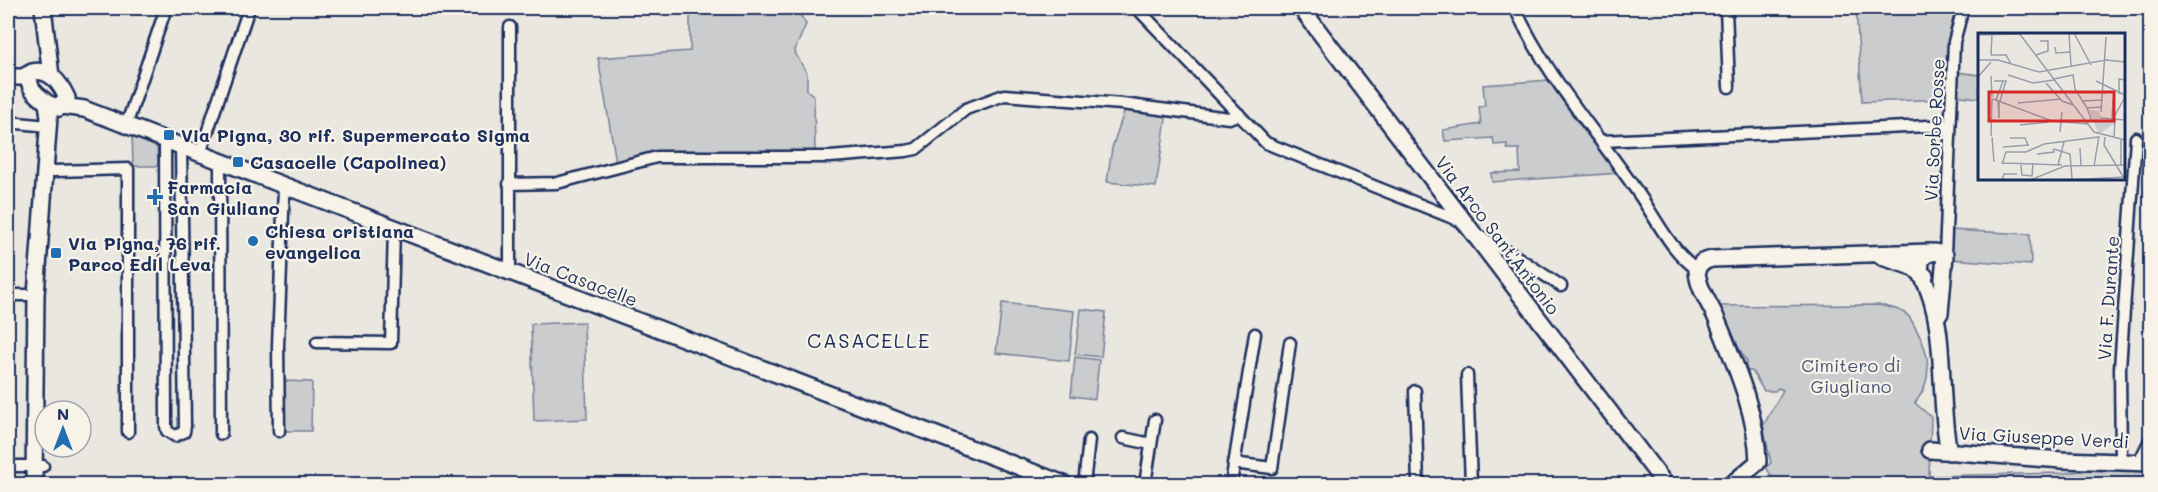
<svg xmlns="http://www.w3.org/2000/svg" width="2158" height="492" font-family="Mali,sans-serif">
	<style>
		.green { fill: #cbcccd; stroke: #737e96; stroke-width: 1.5 }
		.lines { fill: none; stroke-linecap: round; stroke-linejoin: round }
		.street-casing { stroke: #1b2f5e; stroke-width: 15 }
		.secondary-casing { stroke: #1b2f5e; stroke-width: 20 }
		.street { stroke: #f7f3e8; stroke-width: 10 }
		.secondary { stroke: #f7f3e8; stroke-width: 15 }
		.poi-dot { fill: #1f6fb2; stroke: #f7f3e8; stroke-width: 2 }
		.labels { text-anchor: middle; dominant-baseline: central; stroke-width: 4.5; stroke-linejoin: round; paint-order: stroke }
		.street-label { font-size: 18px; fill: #1b2f5e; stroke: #f7f3e8 }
		.poi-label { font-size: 18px; font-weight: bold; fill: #1b2f5e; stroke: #f7f3e8; text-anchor: start }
		.park-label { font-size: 18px; fill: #47567a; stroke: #f7f3e8 }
		.neighbourhood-label { font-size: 20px; letter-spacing: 1.5px; fill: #1b2f5e; stroke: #f7f3e8 }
		.inset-road { fill: none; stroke: #979dac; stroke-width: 1.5 }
		.view { fill: #d62828; fill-opacity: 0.15; stroke: #d62828; stroke-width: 3 }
		.inset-edge { fill: none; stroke: #1b2f5e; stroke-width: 3 }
	</style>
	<rect width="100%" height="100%" fill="#eae7e0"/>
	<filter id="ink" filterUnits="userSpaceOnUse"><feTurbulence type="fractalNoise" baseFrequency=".0167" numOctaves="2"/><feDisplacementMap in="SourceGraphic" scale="12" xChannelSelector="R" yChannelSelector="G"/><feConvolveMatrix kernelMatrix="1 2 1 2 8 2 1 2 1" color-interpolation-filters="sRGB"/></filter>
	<g filter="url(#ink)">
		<path class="green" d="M 690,8 L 796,8 L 806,24 L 795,50 L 796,55 L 807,73 L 807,90 L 814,96 L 815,154 L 616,162 L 598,58 L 690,51 Z
			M 1856,8 L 1958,8 L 1953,24 L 1949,99 L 1862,102 Z
			M 1957,72 L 1979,75 L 1979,98 L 1961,96 L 1956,92 Z
			M 1549,80 L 1620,173 L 1492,182 L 1491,173 L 1520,172 L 1519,149 L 1507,149 L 1507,144 L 1494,145 L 1493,138 L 1445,141 L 1443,130 L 1481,124 L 1479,107 L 1485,106 L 1483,85 Z
			M 1125,109 L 1167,112 L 1156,187 L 1107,182 L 1112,148 Z
			M 132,135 L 157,144 L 158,166 L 133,166 Z
			M 1949,230 L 2030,234 L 2031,265 L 1950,259 Z
			M 1002,303 L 1074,311 L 1069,361 L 996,353 Z
			M 1879,305 C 1888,307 1898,308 1906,314 C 1911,317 1913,324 1916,329 C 1930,353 1934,380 1915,403 L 1931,417 L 1929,476 L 2063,473 L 2116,467 L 2150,469 L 2150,484 L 1776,484 L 1766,467 L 1771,463 L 1763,426 L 1783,390 L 1778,388 L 1775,391 L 1764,391 L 1752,371 L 1742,371 L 1747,362 L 1714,306 Z
			M 1081,309 L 1106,312 L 1101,357 L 1075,354 Z
			M 584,322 L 587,419 L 534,421 L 531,324 Z
			M 1075,357 L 1099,360 L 1095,399 L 1071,396 Z
			M 283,381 L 312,382 L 311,431 L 282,431 Z"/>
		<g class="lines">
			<defs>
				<path id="street" d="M 1137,8 L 1266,143 L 1463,222
					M 1515,8 C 1546,76 1594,129 1636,190 C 1655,216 1670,251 1697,269
					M 1726,8 L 1729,87
					M 8,122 L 48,126
					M 126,126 L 166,8
					M 165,140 L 166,426 L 167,431 L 175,436 L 184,432 L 185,426 L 181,146
					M 1602,141 L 1950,125
					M 200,154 L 249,8
					M 220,162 L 221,434
					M 54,171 L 128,169 L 128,432
					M 509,184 L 557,183 L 657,157 L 830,157 L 906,151 L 916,149 L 966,109 L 1004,95 L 1122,104 L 1229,118 L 1239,114
					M 1479,236 L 1514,255 L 1561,286
					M 1945,255 L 1954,42 L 1963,8
					M 510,272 L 510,27
					M 8,295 L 36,295
					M 317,342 L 391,343 L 394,229
					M 1467,375 L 1471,484
					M 1415,391 L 1418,484
					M 279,431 L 278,346 L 284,187
					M 1123,438 L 1151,444
					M 2121,461 L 2120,368 L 2136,138
					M 2139,462 L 2150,440
					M 1233,463 L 1272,468 L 1290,343
					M 8,466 L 43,466
					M 1084,484 L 1089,440
					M 1145,484 L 1155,420
					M 1231,484 L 1255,334"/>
				<path id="secondary" d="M 43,8 L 51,76
					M 1301,8 L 1665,484
					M 8,77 L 23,77 L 32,72
					M 62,106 L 84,109 L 1064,484
					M 1882,257 L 1910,266 L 1925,276
					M 1920,273 L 1921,261 L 1925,255 L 1935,252 L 1945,255 L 1940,313
					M 1922,276 C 1949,326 1937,396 1949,452
					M 1930,450 L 2062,460 L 2150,463
					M 34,484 L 36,295 L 49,117 L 47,103 C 37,94 24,87 32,72 C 50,68 60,83 67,98 L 59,108 L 47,103
					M 1732,484 L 1758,462 C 1757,414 1735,364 1717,320 C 1710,303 1697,288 1697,269 L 1702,262 L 1712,259 L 1931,252"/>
			</defs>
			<use href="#street" class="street-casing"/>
			<use href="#secondary" class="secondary-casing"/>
			<use href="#street" class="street"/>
			<use href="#secondary" class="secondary"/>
		</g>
	</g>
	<g class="poi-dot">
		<rect x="163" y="129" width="12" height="12" rx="3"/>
		<rect x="232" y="156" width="12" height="12" rx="3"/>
		<path d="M152 188h6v6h6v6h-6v6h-6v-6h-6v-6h6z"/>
		<circle cx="253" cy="241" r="6"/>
		<rect x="50" y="247" width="12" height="12" rx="3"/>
	</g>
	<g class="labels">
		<g class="street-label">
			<text transform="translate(1934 130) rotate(-87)">Via Sorbe Rosse</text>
			<text transform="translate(1498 235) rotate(53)">Via Arco Sant'Antonio</text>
			<text transform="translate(581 279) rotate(21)">Via Casacelle</text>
			<text transform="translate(2108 298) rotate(-86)">Via F. Durante</text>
			<text transform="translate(2044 437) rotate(3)">Via Giuseppe Verdi</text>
		</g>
		<g class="poi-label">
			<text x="181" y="135">Via Pigna, 30 rif. Supermercato Sigma</text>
			<text x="250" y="162">Casacelle (Capolinea)</text>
			<text x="167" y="187">Farmacia<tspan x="167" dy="21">San Giuliano</tspan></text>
			<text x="265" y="231">Chiesa cristiana<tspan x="265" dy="21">evangelica</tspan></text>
			<text x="68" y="243">Via Pigna, 76 rif.<tspan x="68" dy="21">Parco Edil Leva</tspan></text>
		</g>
		<g class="park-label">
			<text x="1851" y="365">Cimitero di<tspan x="1851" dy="21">Giugliano</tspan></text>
		</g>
		<g class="neighbourhood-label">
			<text x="869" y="340">CASACELLE</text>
		</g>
	</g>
	<g transform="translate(1978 33)">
		<rect width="147" height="147" fill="#eae7e0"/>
		<path d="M 110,77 L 121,78 L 123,84 L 135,87 L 136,91 L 121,101 Z" fill="#cbcccd"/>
		<path class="inset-road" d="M 41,0 L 116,99 L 147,107M 91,0 L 93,33M 96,0 L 113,32M 0,2 L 41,1M 77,14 L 78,20 L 92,19M 13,22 L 14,2M 13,22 L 28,22 L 33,31M 58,22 L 70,18 L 70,8 L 62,8M 0,27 L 20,27 L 61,39 L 128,27 L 147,29M 30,42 L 55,50 L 76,47M 13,43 L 14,64M 0,44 L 13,29M 76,46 L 95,42 L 97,56 L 109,75M 16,48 L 28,48 L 22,68M 118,48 L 147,62M 68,50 L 84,68 L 95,72M 141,61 L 141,46 L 147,47M 15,66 L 74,88 L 110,91M 18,67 L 25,48M 20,68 L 21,85 L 21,68M 104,68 L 124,67M 40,70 L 83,66M 123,79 L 128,4M 123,85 L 147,87M 134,86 L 135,67M 135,86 L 147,64M 109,89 L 113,86 L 109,75 L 123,74M 42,92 L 70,89M 82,99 L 84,79M 13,103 L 14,65M 14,104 L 16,129M 127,104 L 126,112 L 146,145M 32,105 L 47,105 L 50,112M 136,105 L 137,86M 143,107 L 143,132M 25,114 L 51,112M 102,115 L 103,133M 76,116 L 92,121 L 94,146M 59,121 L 76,119 L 75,116M 24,130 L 84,132M 24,131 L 28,119 L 48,119 L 66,111 L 120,104M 43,132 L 44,142 L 54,143 L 55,130M 80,132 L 86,109M 116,133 L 121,103M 24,147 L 26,141 L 39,141M 52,147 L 87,133 L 147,132M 88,147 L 147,144"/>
		<path class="view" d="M 11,59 L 136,59 L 136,88 L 11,88 Z"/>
		<rect width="147" height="147" class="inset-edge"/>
	</g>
	<rect width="2158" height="492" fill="none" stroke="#f7f3e8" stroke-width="30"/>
	<rect x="15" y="15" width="2128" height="462" fill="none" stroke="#1b2f5e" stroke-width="2" filter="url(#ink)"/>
	<g transform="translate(63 429)"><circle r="28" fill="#f7f3e8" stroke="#9fa5b1" stroke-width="1.5"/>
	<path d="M0-4.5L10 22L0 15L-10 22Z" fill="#1f6fb2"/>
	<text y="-9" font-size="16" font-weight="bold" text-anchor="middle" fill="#1b2f5e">N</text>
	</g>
</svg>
